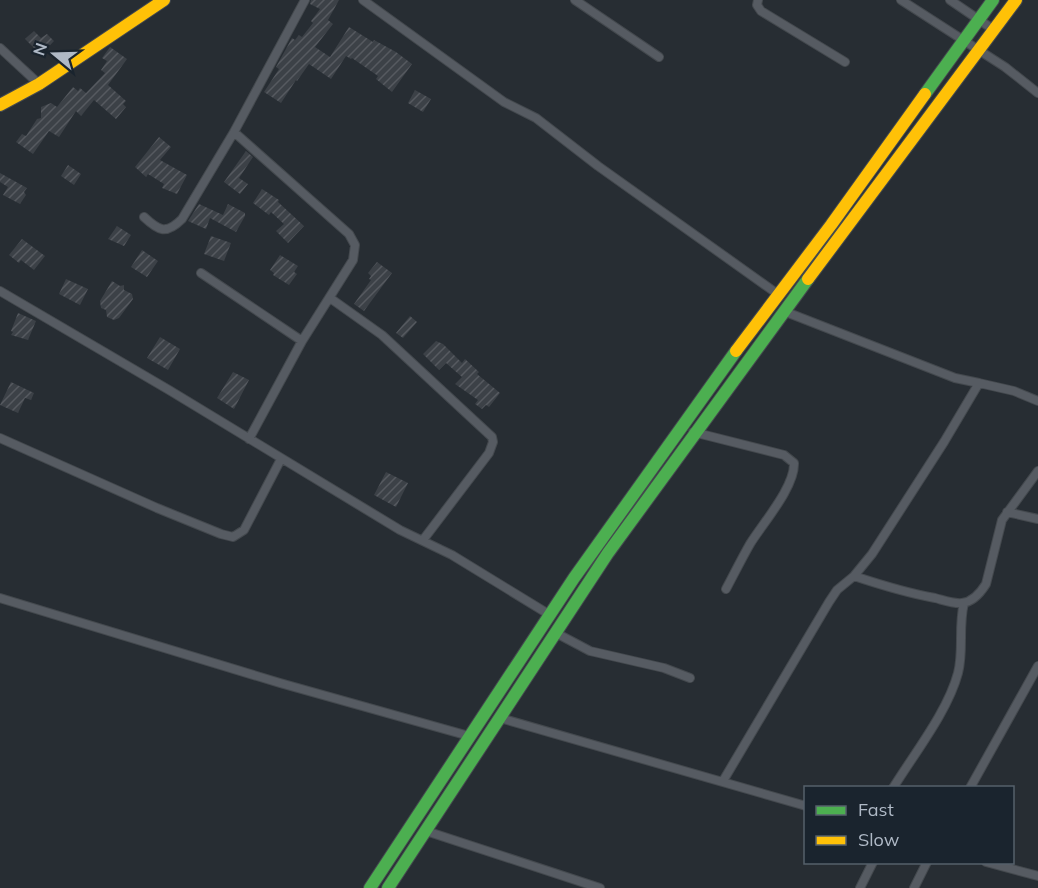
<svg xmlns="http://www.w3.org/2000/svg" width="1038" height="888" font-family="Mulish,sans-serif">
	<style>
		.building { fill: url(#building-hatch) }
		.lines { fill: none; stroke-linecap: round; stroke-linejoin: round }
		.street-casing { stroke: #44494e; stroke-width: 10 }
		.fast-casing { stroke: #44494e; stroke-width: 14 }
		.slow-casing { stroke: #44494e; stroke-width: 14 }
		.street { stroke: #565b62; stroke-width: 8 }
		.fast { stroke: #4caf50; stroke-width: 12 }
		.slow { stroke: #ffc107; stroke-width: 12 }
	</style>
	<defs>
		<pattern id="building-hatch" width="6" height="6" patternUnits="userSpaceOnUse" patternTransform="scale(1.5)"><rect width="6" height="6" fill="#3c4147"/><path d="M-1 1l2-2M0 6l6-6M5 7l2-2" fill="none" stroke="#565a60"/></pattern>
	</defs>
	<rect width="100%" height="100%" fill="#272d33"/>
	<path class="building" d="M 311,0 L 339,0 L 328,20 L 333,24 L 315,47 L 330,57 L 349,27 L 373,42 L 374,40 L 396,52 L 412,64 L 392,92 L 376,79 L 378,76 L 352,58 L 351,59 L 346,56 L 331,79 L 309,64 L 297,81 L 296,80 L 281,103 L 264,92 L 279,69 L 276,67 L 292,38 L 295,40 L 299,35 L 302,37 L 313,23 L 311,21 L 320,9 L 310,4 Z
		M 34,31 L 41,38 L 47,34 L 54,41 L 41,55 L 25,39 Z
		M 110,47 L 127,59 L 108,85 L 126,101 L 123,104 L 126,107 L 116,119 L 94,100 L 81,116 L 76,111 L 59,137 L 49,131 L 33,154 L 16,142 L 22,134 L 26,136 L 37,119 L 41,118 L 41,107 L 51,103 L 57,107 L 73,87 L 78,91 L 80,88 L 86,93 L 105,73 L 101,70 L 107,61 L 102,58 Z
		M 415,90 L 431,99 L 423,112 L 408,103 Z
		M 159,137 L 171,147 L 160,160 L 187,175 L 177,194 L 162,188 L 164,184 L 148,174 L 146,177 L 135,167 Z
		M 246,151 L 253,157 L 239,178 L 248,184 L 240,194 L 224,182 Z
		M 68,165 L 81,174 L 74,185 L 61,176 Z
		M 0,173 L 27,188 L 24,192 L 26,195 L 20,204 L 3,195 L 8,187 L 0,182 Z
		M 262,189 L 279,200 L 278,202 L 304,226 L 288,243 L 276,231 L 284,224 L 271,212 L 269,215 L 253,203 Z
		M 199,204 L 223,215 L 228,204 L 245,213 L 245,216 L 236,232 L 210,218 L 206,229 L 188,221 Z
		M 117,226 L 131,235 L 124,246 L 108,239 Z
		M 211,236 L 231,243 L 224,261 L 204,254 Z
		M 22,239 L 45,256 L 34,270 L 21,260 L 19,263 L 9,255 Z
		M 142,250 L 158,261 L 147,277 L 131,267 Z
		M 280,255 L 298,266 L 294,272 L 297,274 L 289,285 L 273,275 L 274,273 L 270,270 Z
		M 377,262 L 392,273 L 364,311 L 354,304 L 371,280 L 369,279 L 371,276 L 368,273 Z
		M 66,279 L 88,289 L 80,305 L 59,294 Z
		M 112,281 L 120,286 L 124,285 L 124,290 L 132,294 L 133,299 L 119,318 L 114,320 L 107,317 L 106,310 L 101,308 L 100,301 Z
		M 18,313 L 36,321 L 28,340 L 11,335 L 13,332 L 11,331 Z
		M 410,316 L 417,322 L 403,338 L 396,333 Z
		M 160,337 L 180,349 L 168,370 L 147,358 Z
		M 436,341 L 443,344 L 462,363 L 465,359 L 479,372 L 477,374 L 500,393 L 489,407 L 486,405 L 482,409 L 475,404 L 478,400 L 455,384 L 462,377 L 446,363 L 439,370 L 423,354 Z
		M 233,372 L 249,380 L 234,409 L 217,398 Z
		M 11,382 L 34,393 L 31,400 L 25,398 L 18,413 L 0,405 Z
		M 386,472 L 408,483 L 396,507 L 374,495 Z"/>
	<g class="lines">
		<defs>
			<path id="street" d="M 363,0 L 504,102 L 536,118 L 598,166 L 779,295
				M 575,0 L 659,57
				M 758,0 L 757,5 L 761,11 L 845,62
				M 901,0 L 1005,67 L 1038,93
				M 950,0 L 994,30
				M 0,48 L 39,84
				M 234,132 L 349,234 L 355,245 L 353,260 L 302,341 L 249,439
				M 144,217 C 159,231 166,235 182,219 L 234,132 L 305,0
				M 201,273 L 302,341
				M 0,291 L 169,390 L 400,530 L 452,555 L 550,615
				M 330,298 L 382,335 L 492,437 L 493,442 L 489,453 L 423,540
				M 786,312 L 955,378 L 979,383
				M 693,432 L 784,455 L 794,463 C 795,487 763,523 750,544 C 742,558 734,574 726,589
				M 0,438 L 157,508 L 221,534 L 233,537 L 244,530 L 281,459
				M 1007,512 L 1038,519
				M 854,576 C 881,585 907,593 935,598 C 943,600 953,604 962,603 C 973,602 981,592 986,584 L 1002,520 L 1038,471
				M 0,598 L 280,683 L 469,736
				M 556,633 L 590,651 L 664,668 L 690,678
				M 500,718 L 806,806
				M 723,781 L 829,602 L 837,590 L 854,576 L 872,554 L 944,442 L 979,383 L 1014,391 L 1038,401
				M 893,788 C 914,754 948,711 958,673 C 964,650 958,627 964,603
				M 970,788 L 1038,666
				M 426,831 L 600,888
				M 986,862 L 1038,876
				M 860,888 L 873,862
				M 914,888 L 927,862"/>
			<path id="fast" d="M 925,94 L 993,0
				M 370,888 L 574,578 L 736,351
				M 388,888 L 608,553 L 808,279"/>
			<path id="slow" d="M 0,105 L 39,84 L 164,0
				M 808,279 L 1016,0
				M 736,351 L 831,225 L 925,94"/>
		</defs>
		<use href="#street" class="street-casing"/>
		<use href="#fast" class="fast-casing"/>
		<use href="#slow" class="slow-casing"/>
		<use href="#street" class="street"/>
		<use href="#fast" class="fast"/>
		<use href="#slow" class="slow"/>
	</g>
	<rect x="804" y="786" width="210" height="78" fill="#1a242e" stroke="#56606b" stroke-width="1.5"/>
	<rect x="816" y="806" width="30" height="9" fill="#4caf50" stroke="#56606b" stroke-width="1.5"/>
	<text x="858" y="816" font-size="18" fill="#afb9c6">Fast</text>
	<rect x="816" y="836" width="30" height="9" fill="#ffc107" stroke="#56606b" stroke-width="1.5"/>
	<text x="858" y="846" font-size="18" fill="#afb9c6">Slow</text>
	<g transform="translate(54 54) rotate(289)" stroke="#1a242e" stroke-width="4.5" paint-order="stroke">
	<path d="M0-4.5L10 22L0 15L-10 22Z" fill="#afb9c6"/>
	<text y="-9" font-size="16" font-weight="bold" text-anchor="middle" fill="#afb9c6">N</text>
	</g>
</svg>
